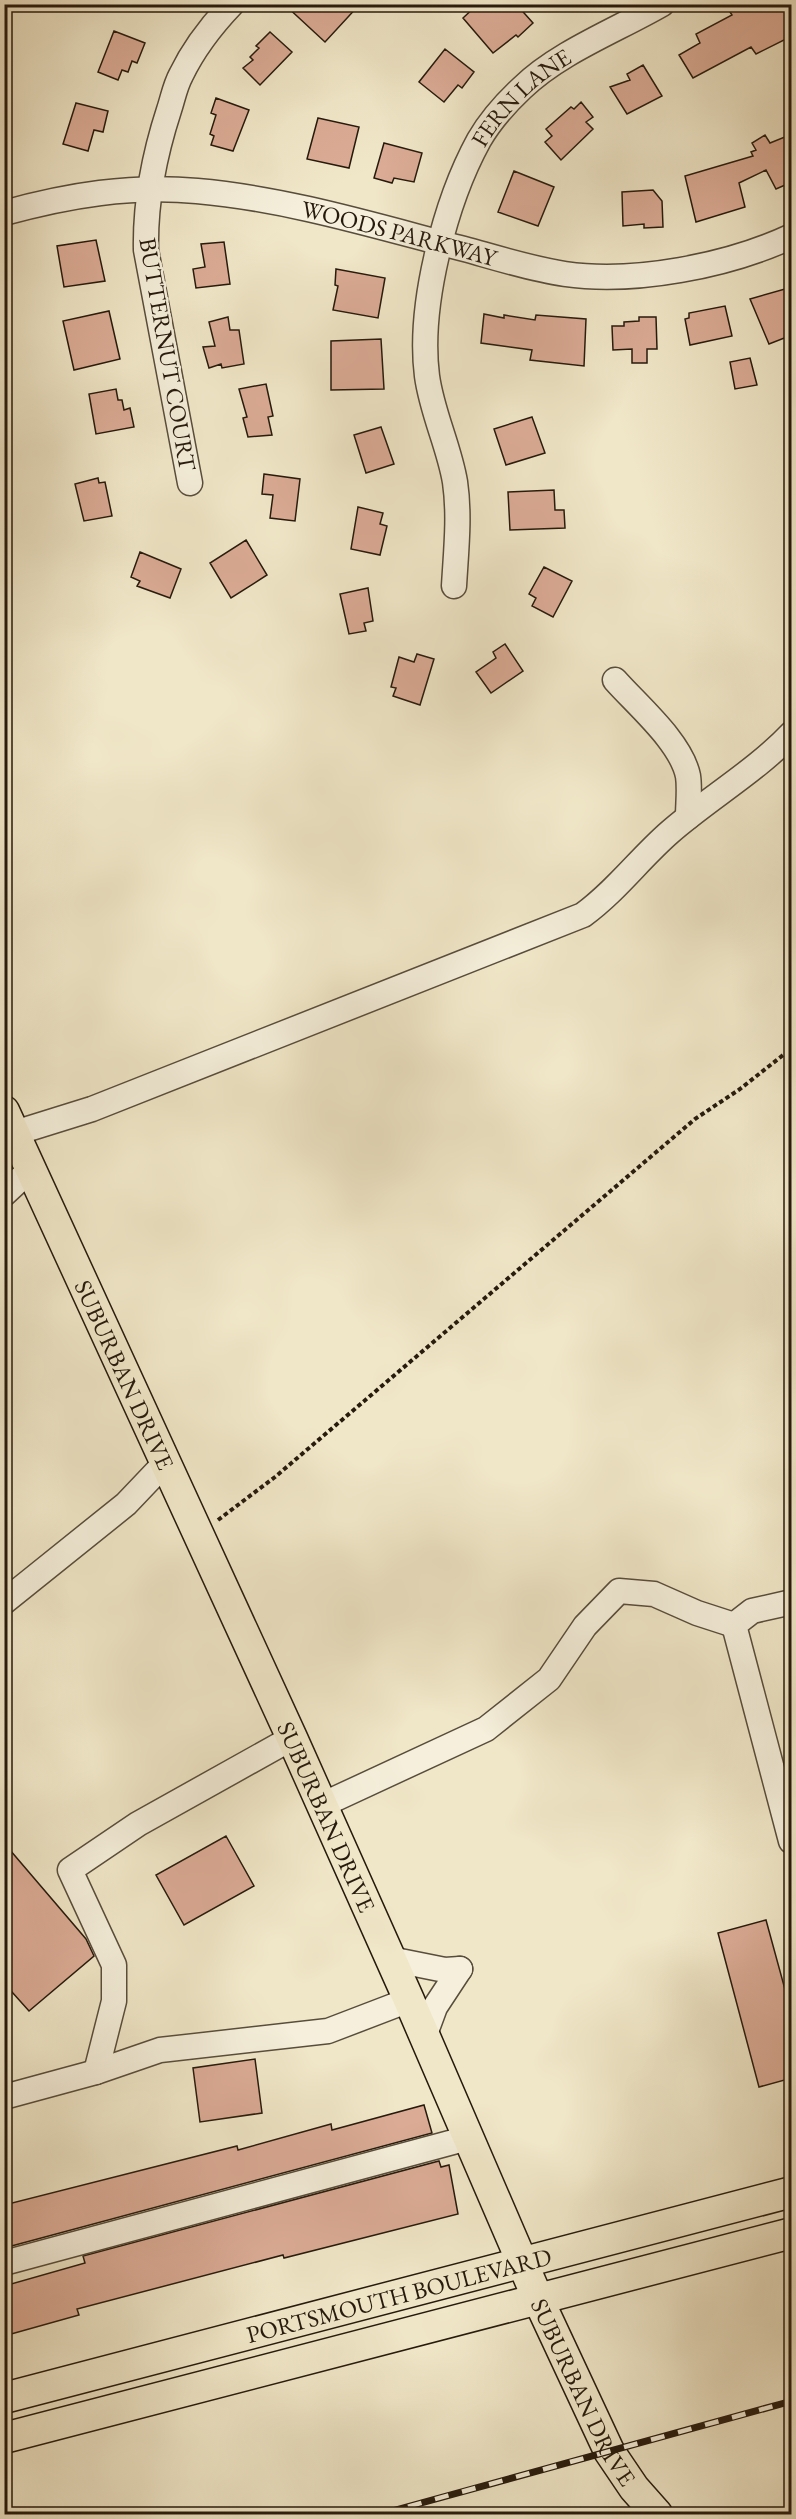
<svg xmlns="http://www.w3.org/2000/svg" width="796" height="2519" font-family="'EB Garamond',serif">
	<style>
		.building { fill: #dbab95; stroke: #261a0d; stroke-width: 1.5 }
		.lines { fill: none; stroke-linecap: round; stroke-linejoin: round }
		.minor-casing { stroke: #584d3c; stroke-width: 27 }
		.major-casing { stroke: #261a0d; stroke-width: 33 }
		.path { stroke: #261a0d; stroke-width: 4; stroke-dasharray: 4.5 3; stroke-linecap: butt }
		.minor { stroke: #f5efdb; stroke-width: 24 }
		.major { stroke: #f0e7c8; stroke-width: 30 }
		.rail-casing { stroke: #261a0d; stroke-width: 7 }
		.rail { stroke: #f5efdb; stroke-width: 4.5; stroke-dasharray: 14; stroke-linecap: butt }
		.labels { text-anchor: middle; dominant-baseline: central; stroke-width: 5; stroke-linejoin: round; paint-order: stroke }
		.street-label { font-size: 24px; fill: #261a0d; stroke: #f5efdb }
	</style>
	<rect width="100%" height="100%" fill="#f0e7c8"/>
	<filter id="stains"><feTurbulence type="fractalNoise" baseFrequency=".00333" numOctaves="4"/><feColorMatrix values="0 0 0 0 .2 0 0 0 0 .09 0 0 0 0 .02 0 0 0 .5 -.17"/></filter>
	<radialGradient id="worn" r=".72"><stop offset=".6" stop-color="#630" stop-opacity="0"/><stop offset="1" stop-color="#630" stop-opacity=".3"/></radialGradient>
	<path class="building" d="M 284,4 L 360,4 L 325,42 Z
		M 478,4 L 516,4 L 533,23 L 518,37 L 516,35 L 493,53 L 463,18 Z
		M 745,4 L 782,4 L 792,21 L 792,36 L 756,54 L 751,47 L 693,78 L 679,55 L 700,43 L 696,34 L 732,15 L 730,12 Z
		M 114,31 L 145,43 L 137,63 L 132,61 L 128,72 L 122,70 L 118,80 L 98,72 Z
		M 270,32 L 292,52 L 260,85 L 243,68 L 253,60 L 250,57 L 259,48 L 256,46 Z
		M 445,49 L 474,72 L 462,88 L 458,85 L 444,102 L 419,82 Z
		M 643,65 L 662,96 L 627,114 L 610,87 L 630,80 L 627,74 Z
		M 216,98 L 249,110 L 233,151 L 211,145 L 214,136 L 210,134 L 216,115 L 211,113 Z
		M 581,102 L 593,117 L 586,122 L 593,129 L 561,160 L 545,142 L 552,136 L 546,129 L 571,107 L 574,109 Z
		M 76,103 L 108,111 L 103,132 L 94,130 L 88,151 L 63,144 Z
		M 318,118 L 359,127 L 349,168 L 307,159 Z
		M 792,134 L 792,182 L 776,189 L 766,170 L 739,183 L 745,207 L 696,222 L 685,176 L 753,156 L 751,152 L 756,150 L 752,143 L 765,135 L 770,143 Z
		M 384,143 L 422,153 L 414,182 L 394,178 L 392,183 L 374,178 Z
		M 514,171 L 554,187 L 538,226 L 498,212 Z
		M 653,190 L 662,201 L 663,227 L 644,228 L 644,224 L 623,226 L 622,192 Z
		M 96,240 L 105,281 L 64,287 L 57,246 Z
		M 224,242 L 230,284 L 196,288 L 193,269 L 205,267 L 201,244 Z
		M 336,269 L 385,278 L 378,318 L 333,310 L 338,286 L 335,285 Z
		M 792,287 L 792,335 L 769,344 L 750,299 Z
		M 725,306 L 732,336 L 690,345 L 685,319 L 689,318 L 689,313 Z
		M 109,311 L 120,359 L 74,370 L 63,321 Z
		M 484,314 L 504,318 L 504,315 L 535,320 L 536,315 L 586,319 L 584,366 L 530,360 L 532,350 L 481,343 Z
		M 228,317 L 230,330 L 239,330 L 244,364 L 222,368 L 221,364 L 209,368 L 203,347 L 215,346 L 209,322 Z
		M 639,317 L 656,317 L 657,349 L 647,349 L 647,363 L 632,363 L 632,349 L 613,350 L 612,326 L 624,326 L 624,322 L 639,321 Z
		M 381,339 L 384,389 L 331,390 L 331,341 Z
		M 750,358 L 757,385 L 735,389 L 730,362 Z
		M 266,384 L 273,416 L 268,417 L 272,435 L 248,437 L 243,418 L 247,417 L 239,389 Z
		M 116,389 L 118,400 L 122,400 L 124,410 L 130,408 L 134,427 L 96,434 L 89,394 Z
		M 532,417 L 545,453 L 506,465 L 494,429 Z
		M 381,427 L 394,464 L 366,473 L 354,435 Z
		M 264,474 L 300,479 L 295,521 L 270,518 L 273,495 L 262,494 Z
		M 98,478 L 99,483 L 105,482 L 112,516 L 84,521 L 75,484 Z
		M 554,490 L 555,510 L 564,510 L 565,528 L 510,530 L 508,492 Z
		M 358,507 L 383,513 L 380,524 L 387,526 L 380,555 L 351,549 Z
		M 246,540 L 267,575 L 231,598 L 210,563 Z
		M 140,552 L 181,569 L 170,598 L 137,586 L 140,581 L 131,577 Z
		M 544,567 L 572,581 L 553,617 L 532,606 L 536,598 L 529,594 Z
		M 368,588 L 373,621 L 364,623 L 366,631 L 349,634 L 340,594 Z
		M 505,644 L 523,671 L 491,693 L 476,672 L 496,658 L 493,652 Z
		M 417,654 L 434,659 L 420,705 L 393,696 L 396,688 L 391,687 L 399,657 L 414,662 Z
		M 226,1836 L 254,1886 L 184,1925 L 156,1875 Z
		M 4,1843 L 86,1939 L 94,1956 L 29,2011 L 12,1992 L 4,1998 Z
		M 766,1920 L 792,2015 L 792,2078 L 759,2087 L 718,1933 Z
		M 255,2059 L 262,2113 L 200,2122 L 193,2068 Z
		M 424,2105 L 432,2133 L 4,2248 L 4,2205 L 237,2146 L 238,2150 L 331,2124 L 332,2130 Z
		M 439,2161 L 441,2167 L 449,2165 L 458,2214 L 284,2258 L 283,2255 L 77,2309 L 79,2315 L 4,2336 L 4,2286 L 85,2263 L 83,2256 Z"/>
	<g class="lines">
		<defs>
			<g id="minor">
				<path id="s1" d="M 4,213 C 69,195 131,185 197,191 C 289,199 379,227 468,250 C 500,259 532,269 565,274 C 634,284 728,266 792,236"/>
				<path d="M 190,483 L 146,250 C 145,202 154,156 169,110 C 173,98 175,86 181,75 C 194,48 211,26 232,4"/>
				<path id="s2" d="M 454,586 C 456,551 460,516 455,482 C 449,446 432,413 427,376 C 418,306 445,202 479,140 C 490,121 506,103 522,88 C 559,52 617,30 662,4"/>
				<path d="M 615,680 C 638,706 681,742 688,776 C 690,789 688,804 688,817"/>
				<path d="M 15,1133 L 92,1109 L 583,915 C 617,890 639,859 670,832 C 709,798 756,771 792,733"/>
				<path d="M 4,1194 L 31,1169"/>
				<path d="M 4,1602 L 126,1504 L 165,1463"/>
				<path d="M 322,1805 L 486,1729 L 549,1679 L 585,1626 L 619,1591 L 654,1594 L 697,1613 L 734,1625"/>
				<path d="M 791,1841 L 734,1625 L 752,1611 L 792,1602"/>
				<path d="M 390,1959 L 445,1970 L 460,1969"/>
				<path d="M 424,2037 L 435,2007 L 460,1969"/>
				<path d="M 96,2072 L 114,2001 L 114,1965 L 70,1870 L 138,1824 L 292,1738"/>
				<path d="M 4,2097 L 96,2072 L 160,2050 L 328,2031 L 409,2000"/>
				<path d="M 4,2263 L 468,2138"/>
			</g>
			<g id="major">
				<path id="s3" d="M 4,1111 L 292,1738 L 409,2000 L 538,2299 L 609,2451 L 634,2488 L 657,2514"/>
				<path id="s4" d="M 4,2398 L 792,2192"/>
				<path d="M 4,2438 L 792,2233"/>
			</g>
		</defs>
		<use href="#minor" class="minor-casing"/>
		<use href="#major" class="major-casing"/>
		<path class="path" d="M 218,1520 L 275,1477 L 695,1119 L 740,1089 L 792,1048"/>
		<use href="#minor" class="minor"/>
		<use href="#major" class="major"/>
		<defs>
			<path id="rail" d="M 381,2514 L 792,2401"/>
		</defs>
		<use href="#rail" class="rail-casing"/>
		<use href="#rail" class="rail"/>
	</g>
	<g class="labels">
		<g class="street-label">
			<text stroke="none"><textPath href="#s2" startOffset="519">FERN LANE</textPath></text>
			<text stroke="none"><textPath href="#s1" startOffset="402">WOODS PARKWAY</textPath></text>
			<text transform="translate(168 354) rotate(80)">BUTTERNUT COURT</text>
			<text stroke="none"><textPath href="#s3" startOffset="290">SUBURBAN DRIVE</textPath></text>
			<text stroke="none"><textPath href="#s3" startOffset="776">SUBURBAN DRIVE</textPath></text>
			<text stroke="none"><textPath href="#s4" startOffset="408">PORTSMOUTH BOULEVARD</textPath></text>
			<text stroke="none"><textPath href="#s3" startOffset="1406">SUBURBAN DRIVE</textPath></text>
		</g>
	</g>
	<rect width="796" height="2519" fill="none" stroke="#f0e7c8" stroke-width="24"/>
	<rect x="6" y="6" width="784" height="2507" fill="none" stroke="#261a0d" stroke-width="3"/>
	<rect x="12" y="12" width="772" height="2495" fill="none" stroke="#261a0d" stroke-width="1.5"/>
	<rect width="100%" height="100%" filter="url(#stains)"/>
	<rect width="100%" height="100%" fill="url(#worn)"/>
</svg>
